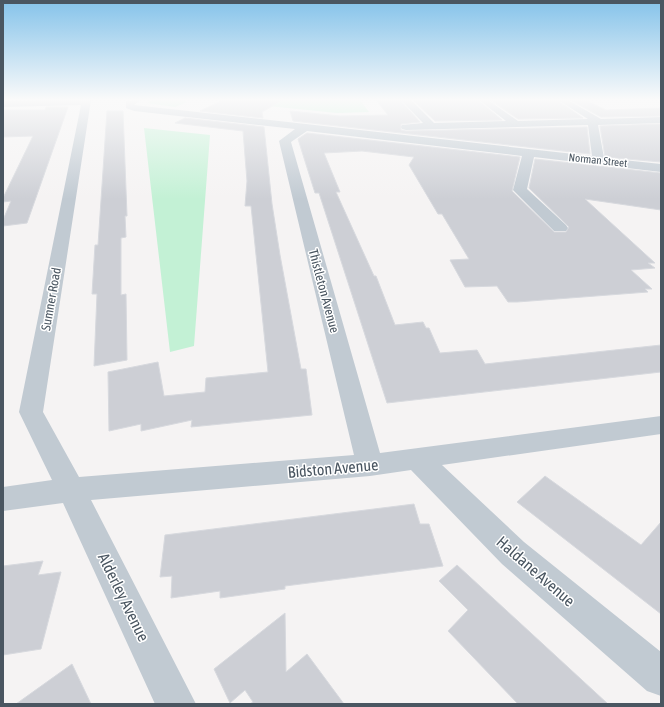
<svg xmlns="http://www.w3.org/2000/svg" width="664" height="707" font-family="'Asap Condensed',sans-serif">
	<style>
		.green { fill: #c3f1d5 }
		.building { fill: #cdcfd5; stroke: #d7d9de }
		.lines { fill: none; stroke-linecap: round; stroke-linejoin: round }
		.minor { fill: #c1cad2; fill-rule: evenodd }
		.labels { text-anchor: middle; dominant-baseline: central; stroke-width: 3; stroke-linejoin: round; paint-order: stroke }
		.far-street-label { font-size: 11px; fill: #4a5661; stroke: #fff }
		.street-label { font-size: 13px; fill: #4a5661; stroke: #fff }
		.near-street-label { font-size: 16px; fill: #4a5661; stroke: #fff }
	</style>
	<rect width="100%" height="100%" fill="#f5f3f3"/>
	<path class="green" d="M 152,100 L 185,100 L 187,102 L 175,107 L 147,103 Z
		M 252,100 L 360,100 L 369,112 L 337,113 L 250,104 Z
		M 144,128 L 210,135 L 194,346 L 170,352 Z"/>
	<path class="building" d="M 223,100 L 283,100 L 262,112 L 263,118 L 200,111 Z
		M 376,100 L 400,100 L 420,122 L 401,124 L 401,130 L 406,131 L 587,127 L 590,154 L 293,121 L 290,111 L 340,116 L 388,115 Z
		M 413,100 L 478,100 L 502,120 L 435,121 Z
		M 490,100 L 557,100 L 583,118 L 518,119 Z
		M 570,100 L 585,100 L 606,110 L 661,108 L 661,116 L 601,117 Z
		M 46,107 L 68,107 L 27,223 L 3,226 L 3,220 L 11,201 L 3,202 L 3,198 L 33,136 L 3,137 L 3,110 L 45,110 Z
		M 107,111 L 123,111 L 127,216 L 125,216 L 126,237 L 121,238 L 121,295 L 126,294 L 127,360 L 94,366 L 97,294 L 92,294 L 95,245 L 98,245 Z
		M 185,118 L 264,127 L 272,204 L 280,255 L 301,369 L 306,369 L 312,415 L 191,427 L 192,420 L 141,431 L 141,424 L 109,431 L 108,372 L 158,362 L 164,396 L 205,392 L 206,378 L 268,372 L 251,206 L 245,206 L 247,181 L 243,131 L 175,123 Z
		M 661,124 L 661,162 L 605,157 L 600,126 Z
		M 307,133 L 520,157 L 512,191 L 554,232 L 566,232 L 569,227 L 529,188 L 535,159 L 661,173 L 661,210 L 585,199 L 655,263 L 648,263 L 655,268 L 631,270 L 652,289 L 645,289 L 648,292 L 517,302 L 508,302 L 497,286 L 465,287 L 450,260 L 469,259 L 442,214 L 438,214 L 409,165 L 414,157 L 362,151 L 324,153 L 340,192 L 336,192 L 374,276 L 376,276 L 395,325 L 423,322 L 426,328 L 429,328 L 440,353 L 477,350 L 485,364 L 661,345 L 661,372 L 387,403 L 319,193 L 315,193 L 298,139 Z
		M 545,476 L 641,545 L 661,522 L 661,614 L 517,502 Z
		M 414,504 L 420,524 L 429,524 L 443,566 L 285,586 L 285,589 L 220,598 L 220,591 L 171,598 L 172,576 L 160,577 L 165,535 Z
		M 43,561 L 38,575 L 61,572 L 41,649 L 3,655 L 3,566 Z
		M 457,565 L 519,622 L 608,704 L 518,704 L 448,631 L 468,610 L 439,581 Z
		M 285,613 L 286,672 L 307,654 L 344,704 L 250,704 L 253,702 L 245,690 L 230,703 L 214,669 Z
		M 72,664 L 91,704 L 16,704 Z"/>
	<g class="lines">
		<path class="minor" d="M 91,100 L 43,412 L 79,477 L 354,455 L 279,141 L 295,129 L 134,111 L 126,108 L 126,101 L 141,100 L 134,105 L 592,156 L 588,125 L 406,130 L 402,129 L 401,127 L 402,125 L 423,123 L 401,100 L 411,100 L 434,123 L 506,121 L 479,100 L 488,100 L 518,121 L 588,119 L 558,100 L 568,100 L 601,119 L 661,117 L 661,123 L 598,125 L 604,158 L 661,164 L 661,172 L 534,157 L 527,189 L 566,225 L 568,228 L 566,231 L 554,231 L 513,190 L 522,156 L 307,131 L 291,142 L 380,453 L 661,416 L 661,434 L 442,465 L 524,542 L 661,652 L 661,696 L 647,691 L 502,564 L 411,470 L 370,476 L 91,500 L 196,704 L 155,704 L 63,503 L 3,511 L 3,487 L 52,480 L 19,412 L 81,105 L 3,107 L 3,101 Z"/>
	</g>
	<linearGradient id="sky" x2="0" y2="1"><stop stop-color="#85c3ea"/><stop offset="0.5" stop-color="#fafafa"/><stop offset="1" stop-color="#fafafa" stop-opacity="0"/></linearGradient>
	<rect width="664" height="199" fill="url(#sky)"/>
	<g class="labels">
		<g class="far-street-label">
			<text transform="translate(598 160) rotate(6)">Norman Street</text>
		</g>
		<g class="street-label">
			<text transform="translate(324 291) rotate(75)">Thistleton Avenue</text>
			<text transform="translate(51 299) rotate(-80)">Sumner Road</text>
		</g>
		<g class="near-street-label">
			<text transform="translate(333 468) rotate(-5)">Bidston Avenue</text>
			<text transform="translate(536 571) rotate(41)">Haldane Avenue</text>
			<text transform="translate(124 597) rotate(64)">Alderley Avenue</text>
		</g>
	</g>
	<rect width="664" height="707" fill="none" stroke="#4a5661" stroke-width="8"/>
</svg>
